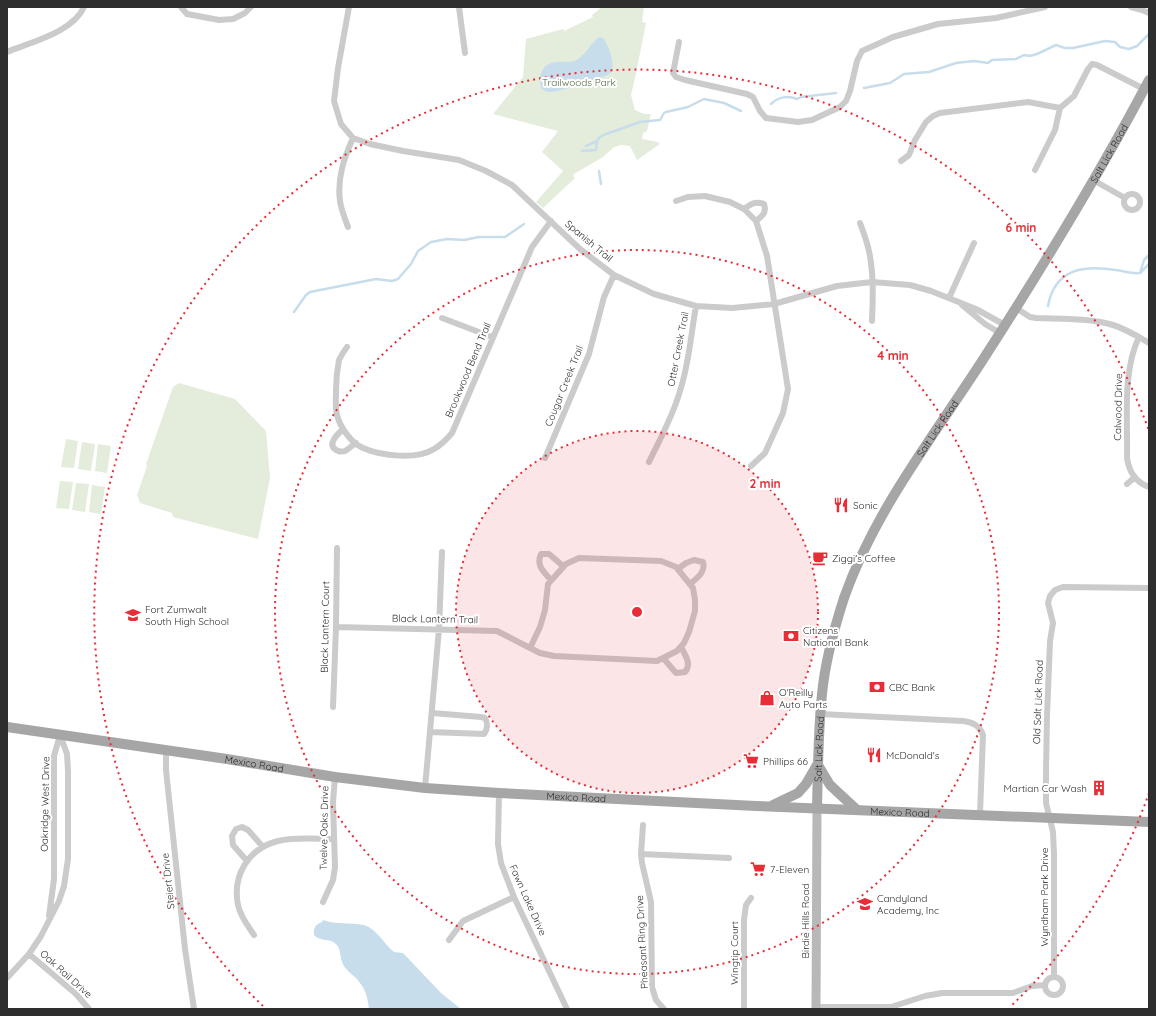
<svg xmlns="http://www.w3.org/2000/svg" width="1156" height="1016" font-family="Quicksand,sans-serif">
	<style>
		.green { fill: #e4ecdb }
		.water { fill: #c7ddec }
		.lines { fill: none; stroke-linecap: round; stroke-linejoin: round }
		.stream { stroke: #c7ddec; stroke-width: 2.5 }
		.street { stroke: #cbcbcb; stroke-width: 6 }
		.secondary { stroke: #b8b8b8; stroke-width: 9 }
		.primary { stroke: #a6a6a6; stroke-width: 10 }
		.ring { fill: none; stroke: #e82d36; stroke-width: 2; stroke-dasharray: 2 4 }
		.labels { text-anchor: middle; dominant-baseline: central; stroke-width: 4; stroke-linejoin: round; paint-order: stroke }
		.park-label { font-size: 10px; fill: #506b3b; stroke: #fff }
		.street-label { font-size: 10px; fill: #2e2e2e; stroke: #fff }
		.poi-label { font-size: 10px; fill: #2e2e2e; stroke: #fff; text-anchor: start }
		.centre { fill: #e82d36; stroke: #fff; stroke-width: 2 }
		.ring-label { font-size: 12px; text-anchor: middle; font-weight: bold; fill: #e82d36; stroke: #fff; stroke-width: 4; stroke-linejoin: round; paint-order: stroke }
	</style>
	<rect width="100%" height="100%" fill="#fff"/>
	<path class="green" d="M 602,7 L 644,7 L 642,22 L 646,23 L 635,78 L 631,95 L 635,110 L 644,114 L 651,114 L 647,131 L 643,133 L 642,139 L 658,142 L 660,144 L 637,160 L 630,146 L 621,145 L 614,147 L 603,157 L 574,174 L 573,176 L 575,178 L 543,208 L 536,202 L 563,171 L 542,152 L 558,131 L 493,114 L 523,77 L 526,39 L 563,29 L 564,31 L 593,17 L 592,15 Z
		M 179,383 L 235,399 L 266,431 L 270,478 L 258,539 L 173,517 L 172,513 L 140,503 L 137,495 L 147,466 L 146,464 L 173,387 Z
		M 66,439 L 78,441 L 74,468 L 61,467 Z
		M 82,442 L 95,444 L 91,471 L 78,469 Z
		M 98,444 L 111,446 L 107,473 L 95,471 Z
		M 60,481 L 73,482 L 69,509 L 56,508 Z
		M 76,483 L 89,484 L 85,512 L 72,510 Z
		M 92,485 L 105,487 L 101,514 L 89,512 Z"/>
	<path class="water" d="M 599,37 L 603,38 C 608,44 616,65 611,72 C 607,78 558,92 550,92 C 547,92 544,91 542,89 C 537,77 542,62 557,62 C 564,61 571,64 578,59 C 586,54 591,43 599,37 Z
		M 323,920 C 336,925 351,922 364,925 C 377,929 384,944 394,952 L 403,953 L 441,993 L 461,1009 L 369,1009 C 368,1000 366,990 360,983 C 355,975 345,971 342,962 C 340,956 341,949 336,944 C 330,938 320,942 314,935 C 313,928 316,924 322,922 Z"/>
	<g class="lines">
		<path class="stream" d="M 864,88 L 890,83 L 904,74 L 929,72 L 956,63 L 974,61 L 988,63 L 992,60 L 1016,59 L 1024,55 L 1030,56 L 1037,54 L 1056,45 L 1065,48 L 1073,48 L 1105,41 L 1115,42 L 1120,47 L 1129,49 L 1137,46 L 1149,34
			M 771,104 C 778,97 788,95 797,99 L 801,97 L 836,93
			M 586,146 L 597,141
			M 582,151 L 596,150 L 597,141 L 600,137 L 606,134 L 640,122 L 660,120 L 664,113 L 666,112 L 688,107 L 704,99 L 724,103 L 741,111
			M 599,171 L 601,184
			M 1140,273 L 1144,260 L 1149,255
			M 1048,306 C 1055,268 1084,265 1116,270 C 1124,271 1132,274 1140,273 L 1149,264
			M 294,312 L 306,295 L 310,292 L 376,279 L 392,281 L 398,279 L 411,264 L 418,251 L 431,242 L 447,239 L 464,240 L 479,237 L 505,237 L 524,224"/>
		<path class="street" d="M 181,7 L 187,14 L 219,20 L 233,19 L 245,13 L 251,7
			M 349,7 L 338,68 L 334,101 L 341,124 L 353,138 L 370,144 L 403,151 L 459,160 L 486,171 L 512,185 L 580,249 L 614,275 L 654,294 L 696,306 L 732,308 L 774,304 L 837,286 L 872,282 L 910,285 L 931,291 L 976,309 L 1005,325
			M 459,7 L 465,53
			M 1131,7 L 1142,10 L 1149,13
			M 679,42 L 673,73 L 676,77 L 685,80 L 747,94 L 753,97 L 760,111 L 766,118 L 798,122 L 812,120 L 840,107 L 846,101 L 850,91 L 857,61 L 862,51 L 893,37 L 938,24 L 996,18 L 1045,7
			M 7,52 C 31,42 73,32 84,7
			M 901,161 L 909,155 L 915,140 L 926,122 L 933,116 L 940,113 L 1028,102 L 1060,108 L 1074,96 L 1088,69 L 1092,64 L 1097,65 L 1144,89
			M 1035,170 L 1055,130 L 1060,108
			M 1093,180 L 1125,198
			M1124 202a8 8 0 1 1 16 0a8 8 0 1 1-16 0Z
			M 676,201 L 688,197 L 705,196 L 730,202 L 744,209 L 756,221 L 767,256 L 788,389 L 783,413 L 765,453 L 751,466
			M 744,209 C 751,204 755,201 764,204 C 767,213 762,216 756,221
			M 860,223 C 863,231 866,239 868,247 C 874,271 873,297 872,321
			M 348,227 C 345,219 341,209 340,201 C 337,178 344,158 353,138
			M 949,298 L 974,243
			M 962,305 L 985,324 L 1000,333
			M 1016,308 L 1030,317 L 1036,318 C 1062,319 1089,318 1113,325 C 1126,329 1137,336 1149,343
			M 442,318 L 492,337
			M 1139,337 C 1122,372 1128,420 1127,458 C 1129,472 1135,482 1149,487
			M 347,347 C 344,351 341,356 339,360 C 337,370 336,381 336,391 C 336,398 335,408 337,415 C 340,427 351,443 363,448 C 381,456 417,460 434,449 C 441,445 447,439 452,433 L 532,247 L 551,221
			M 343,429 C 339,433 326,444 336,450 C 338,451 342,452 345,451 C 349,449 352,445 356,443
			M 545,458 L 589,354 L 604,297 L 614,275
			M 649,462 C 660,439 673,416 680,391 C 689,364 691,334 696,306
			M 1127,484 L 1135,477
			M 579,558 L 661,561 L 676,567 L 693,588 L 695,600 L 695,611 L 689,632 L 684,643 L 677,651 L 657,661 L 554,656 L 540,653 L 530,648 L 540,627 L 545,610 L 548,584 L 566,564 Z
			M 678,569 L 686,563 L 694,560 L 703,562 C 706,572 697,578 690,584
			M 550,579 C 543,571 536,565 541,554 L 549,554 L 563,566
			M 336,627 L 497,631 L 530,648
			M 664,659 L 676,673 L 685,672 C 692,664 685,655 681,647
			M 333,707 L 336,627 L 337,548
			M 820,714 L 963,721 C 973,722 980,726 983,735 L 980,814
			M 430,732 L 484,734 C 488,728 488,724 485,718 L 481,717 L 432,713
			M 166,751 L 166,770 L 185,949 L 194,1009
			M 425,788 L 439,629 L 442,552
			M 499,793 L 498,844 L 501,863 L 514,897 L 567,1009
			M 643,825 L 641,854 L 642,863 L 651,902 L 652,987 L 656,1000 L 664,1009
			M 641,854 L 729,858
			M 247,861 L 233,845 L 232,836 L 236,829 L 242,827 L 248,830 L 263,847
			M 323,902 L 333,880 L 335,867 L 333,802 L 335,777
			M 49,916 L 54,879 L 54,756 L 60,735
			M 254,935 C 248,926 240,916 238,905 C 232,875 249,848 278,841 C 295,837 316,839 334,839
			M 449,940 L 463,921 L 514,897
			M 29,954 L 76,994 L 89,1009
			M1045 986a9 9 0 1 1 18 0a9 9 0 1 1-18 0Z
			M 1054,977 L 1054,855 L 1053,832 L 1046,803 L 1046,773 L 1047,716 L 1050,641 L 1053,623 L 1048,603 L 1050,596 L 1055,590 L 1063,587 L 1149,588
			M 7,978 L 29,954 L 41,936 L 59,901 L 64,886 L 68,859 L 68,771 L 67,754 L 60,735
			M 816,1007 L 891,1007 L 925,996 L 942,993 L 1013,993 L 1032,986 L 1045,985
			M 744,1009 L 744,920 L 746,905 L 751,898"/>
		<path class="secondary" d="M 816,1009 L 817,808"/>
		<g class="primary">
			<path id="s1" d="M 7,727 L 227,759 L 335,777 L 425,788 L 499,793 L 756,806 L 1149,822"/>
			<path d="M 818,765 L 830,785 L 857,810"/>
			<path d="M 773,805 L 798,793 L 806,784 L 817,765"/>
			<path id="s2" d="M 817,808 C 818,770 818,732 822,694 C 825,662 834,629 844,598 C 875,510 934,436 984,358 C 1042,268 1099,175 1149,80"/>
		</g>
	</g>
	<circle cx="637" cy="612" r="181" fill="#e82d36" fill-opacity=".12"/>
	<g class="ring">
		<circle cx="637" cy="612" r="181"/>
		<circle cx="637" cy="612" r="362"/>
		<path d="M1149 793A543 543 0 0 1 1011 1006M263 1006A543 543 0 1 1 1149 431"/>
	</g>
	<defs>
		<symbol id="restaurant-bare" viewBox="-9 -9 18 18"><path d="M-5-6h1v4h1v-4h1v4h1v-4h1v5L-1.5 .5V6h-2V.5L-5-1ZM5-6V6H3V1.5H1.5Q1.5-4 5-6Z" fill="#e82d36" stroke="#fff" stroke-width="2.5" paint-order="stroke"/></symbol>
		<symbol id="cafe-bare" viewBox="-9 -9 18 18"><path d="M-5.5-4.5H6V0H3Q3 3.5 0 3.5H-2.5Q-5.5 3.5-5.5 0ZM3-3.2v2h1.7v-2ZM-6 4.5H4V6H-6Z" fill="#e82d36" stroke="#fff" stroke-width="2.5" paint-order="stroke"/></symbol>
		<symbol id="school-bare" viewBox="-9 -9 18 18"><path d="M0-5L7-2L0 1L-7-2ZM-4 1L0 2.5L4 1V4Q0 6-4 4Z" fill="#e82d36" stroke="#fff" stroke-width="2.5" paint-order="stroke"/></symbol>
		<symbol id="bank-bare" viewBox="-9 -9 18 18"><path d="M-6-4H6V4H-6ZM0-2.3a2.3 2.3 0 1 0 0 4.6a2.3 2.3 0 1 0 0-4.6Z" fill="#e82d36" stroke="#fff" stroke-width="2.5" paint-order="stroke"/></symbol>
		<symbol id="shop-bare" viewBox="-9 -9 18 18"><path d="M-5-2.5h2.3a2.7 3.5 0 0 1 5.4 0H5L5.5 6h-11ZM-1.5-2.5h3a1.5 2.3 0 0 0-3 0Z" fill="#e82d36" stroke="#fff" stroke-width="2.5" paint-order="stroke"/></symbol>
		<symbol id="supermarket-bare" viewBox="-9 -9 18 18"><path d="M-6-5.5h2.5l.6 2H6L4.5 2H-2.5L-4.4-4H-6ZM-1.5 3.2a1.3 1.3 0 1 0 .1 0ZM3 3.2a1.3 1.3 0 1 0 .1 0Z" fill="#e82d36" stroke="#fff" stroke-width="2.5" paint-order="stroke"/></symbol>
		<symbol id="building-bare" viewBox="-9 -9 18 18"><path d="M-4-6H4V6H1V3H-1V6H-4ZM-2.5-4.3h1.7v1.8h-1.7ZM.8-4.3h1.7v1.8H.8ZM-2.5-1h1.7V.8h-1.7ZM.8-1h1.7V.8H.8Z" fill="#e82d36" stroke="#fff" stroke-width="2.5" paint-order="stroke"/></symbol>
	</defs>
	<g fill-rule="evenodd">
		<use href="#restaurant-bare" x="830" y="494" width="22" height="22"/>
		<use href="#cafe-bare" x="809" y="547" width="22" height="22"/>
		<use href="#school-bare" x="122" y="604" width="22" height="22"/>
		<use href="#bank-bare" x="780" y="625" width="22" height="22"/>
		<use href="#bank-bare" x="866" y="676" width="22" height="22"/>
		<use href="#shop-bare" x="756" y="687" width="22" height="22"/>
		<use href="#restaurant-bare" x="863" y="744" width="22" height="22"/>
		<use href="#supermarket-bare" x="740" y="750" width="22" height="22"/>
		<use href="#building-bare" x="1088" y="777" width="22" height="22"/>
		<use href="#supermarket-bare" x="747" y="858" width="22" height="22"/>
		<use href="#school-bare" x="854" y="893" width="22" height="22"/>
	</g>
	<g class="labels">
		<g class="park-label">
			<text x="579" y="82">Trailwoods Park</text>
		</g>
		<g class="street-label">
			<text stroke="none"><textPath href="#s2" startOffset="731">Salt Lick Road</textPath></text>
			<text transform="translate(589 241) rotate(40)">Spanish Trail</text>
			<text transform="translate(678 349) rotate(-79)">Otter Creek Trail</text>
			<text transform="translate(468 370) rotate(-67)">Brookwood Bend Trail</text>
			<text transform="translate(564 386) rotate(-68)">Cougar Creek Trail</text>
			<text transform="translate(1118 407) rotate(-89)">Calwood Drive</text>
			<text stroke="none"><textPath href="#s2" startOffset="407">Salt Lick Road</textPath></text>
			<text transform="translate(435 619) rotate(1)">Black Lantern Trail</text>
			<text transform="translate(325 627) rotate(-89)">Black Lantern Court</text>
			<text transform="translate(1038 702) rotate(-88)">Old Salt Lick Road</text>
			<text stroke="none"><textPath href="#s2" startOffset="59">Salt Lick Road</textPath></text>
			<text stroke="none"><textPath href="#s1" startOffset="250">Mexico Road</textPath></text>
			<text stroke="none"><textPath href="#s1" startOffset="574">Mexico Road</textPath></text>
			<text transform="translate(45 804) rotate(-89)">Oakridge West Drive</text>
			<text stroke="none"><textPath href="#s1" startOffset="898">Mexico Road</textPath></text>
			<text transform="translate(324 828) rotate(-89)">Twelve Oaks Drive</text>
			<text transform="translate(168 881) rotate(-96)">Steiert Drive</text>
			<text transform="translate(1044 897) rotate(-90)">Wyndham Park Drive</text>
			<text transform="translate(528 900) rotate(66)">Fawn Lake Drive</text>
			<text transform="translate(805 921) rotate(-90)">Birdie Hills Road</text>
			<text transform="translate(642 942) rotate(-93)">Pheasant Ring Drive</text>
			<text transform="translate(734 953) rotate(-90)">Wingtip Court</text>
			<text transform="translate(66 974) rotate(42)">Oak Rail Drive</text>
		</g>
		<g class="poi-label">
			<text x="853" y="505">Sonic</text>
			<text x="832" y="558">Ziggi's Coffee</text>
			<text x="145" y="609">Fort Zumwalt<tspan x="145" dy="12">South High School</tspan></text>
			<text x="803" y="630">Citizens<tspan x="803" dy="12">National Bank</tspan></text>
			<text x="889" y="687">CBC Bank</text>
			<text x="779" y="692">O'Reilly<tspan x="779" dy="12">Auto Parts</tspan></text>
			<text x="886" y="755">McDonald's</text>
			<text x="763" y="761">Phillips 66</text>
			<text x="1087" y="788" text-anchor="end">Martian Car Wash</text>
			<text x="770" y="869">7-Eleven</text>
			<text x="877" y="898">Candyland<tspan x="877" dy="12">Academy, Inc</tspan></text>
		</g>
	</g>
	<circle cx="637" cy="612" r="6" class="centre"/>
	<g class="ring-label">
		<text x="1021" y="232">6 min</text>
		<text x="893" y="360">4 min</text>
		<text x="765" y="488">2 min</text>
	</g>
	<rect width="1156" height="1016" fill="none" stroke="#2e2e2e" stroke-width="16"/>
</svg>
